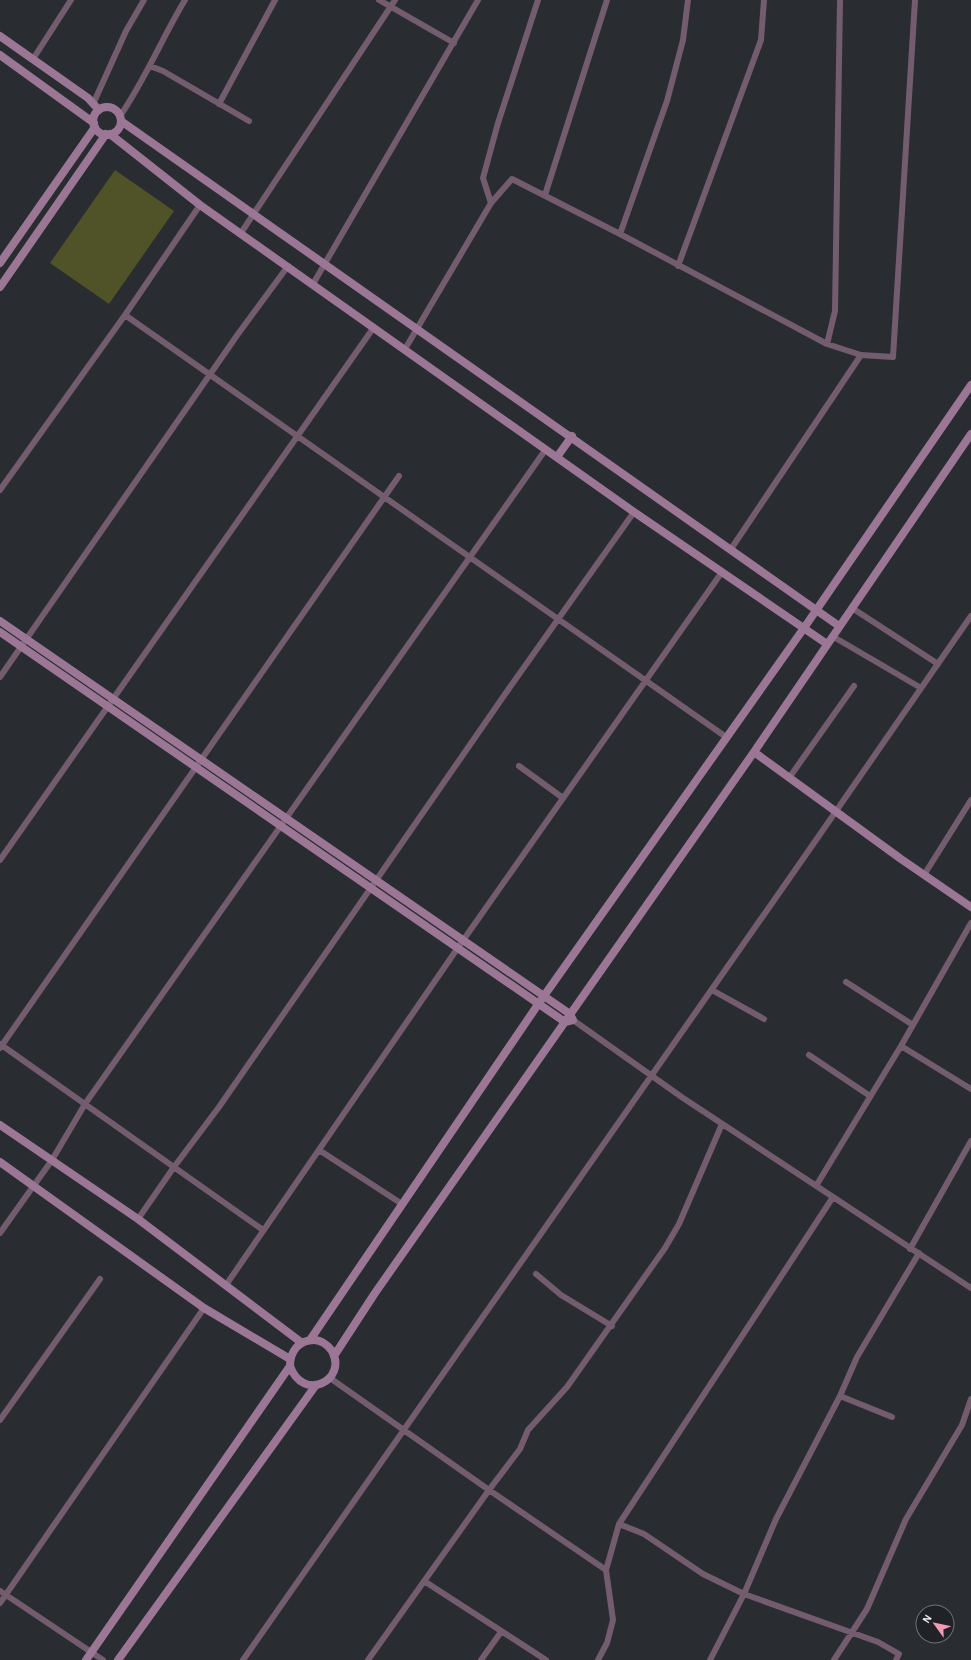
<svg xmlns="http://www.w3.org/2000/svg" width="971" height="1660" font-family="'Alegreya Sans',sans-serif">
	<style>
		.green { fill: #505227 }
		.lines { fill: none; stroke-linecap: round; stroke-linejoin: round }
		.street { stroke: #745c6f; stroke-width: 6 }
		.secondary { stroke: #9c7795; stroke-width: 8 }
	</style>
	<rect width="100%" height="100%" fill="#292c31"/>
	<path class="green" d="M 115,170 L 174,211 L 109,304 L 50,263 Z"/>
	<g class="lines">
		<path class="street" d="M 379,0 L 454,43
			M 33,59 L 71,0
			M 150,66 L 163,71 L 249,121
			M 94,102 L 126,31 L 144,0
			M 219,104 L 275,0
			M 120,116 C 145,80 162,38 185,0
			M 545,195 L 607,0
			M 491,203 L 483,178 L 498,123 L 538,0
			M 241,233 L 395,0
			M 620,234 L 667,101 L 683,40 L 688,0
			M 678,266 L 761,40 L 764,0
			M 313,284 L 478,0
			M 125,315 L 726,737
			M 827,344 L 835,311 L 840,0
			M 405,349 L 491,203 L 512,179 L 620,234 L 827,344 L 861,355 L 731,549
			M 861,355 L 893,357 L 915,0
			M 0,490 L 125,315 L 200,205
			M 852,608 L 938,664
			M 832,636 L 921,688
			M 0,677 L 238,334 L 288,266
			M 519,766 L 563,798
			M 789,778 L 854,686
			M 0,860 L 374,327
			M 924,875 L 971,800
			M 846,982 L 913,1025
			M 712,990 L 764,1019
			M 573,1020 L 683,1098 L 971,1288
			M 0,1044 L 263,1230
			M 901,1046 L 971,1089
			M 0,1048 L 399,476
			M 809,1055 L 870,1096
			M 319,1150 L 402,1204
			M 816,1186 L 901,1046 L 971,923
			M 138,1219 L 174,1167 L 219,1107 L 510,687 L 634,512
			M 0,1233 L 52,1160 L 85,1104 L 546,449
			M 910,1249 L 971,1141
			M 536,1274 L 561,1295 L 612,1326
			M 226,1285 L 457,949 L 722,572
			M 330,1378 L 489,1490 L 606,1570 L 613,1620 L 607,1643 L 598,1660
			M 840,1396 L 892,1417
			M 0,1420 L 100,1279
			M 619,1524 L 644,1534 L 703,1574 L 744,1594 L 878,1642 L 899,1654 L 896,1660
			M 606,1570 L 619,1524 L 833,1197
			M 424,1581 L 546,1660
			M 0,1591 L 103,1660
			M 0,1603 L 204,1308
			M 243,1660 C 488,1313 730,965 971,616
			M 368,1660 L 489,1490 L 520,1449 L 528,1430 L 567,1387 L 665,1248 L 679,1224 L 722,1124
			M 481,1660 L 501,1632
			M 710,1660 L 744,1594 L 776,1519 L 840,1396 L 857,1357 L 919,1253
			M 834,1660 L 867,1609 L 906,1519 L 962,1425 L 971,1399"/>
		<path class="secondary" d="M 0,36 L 88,98 L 99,110
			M 0,55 L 94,123
			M93 121a14 14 0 1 1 28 0a14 14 0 1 1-28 0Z
			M 121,121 L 839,626
			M 110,134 L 200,205 L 634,512 L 827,644
			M 0,263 L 95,127
			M 0,287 L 106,134
			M 557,457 L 572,436
			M 0,621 L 570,1014 L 573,1020 L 565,1022 L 0,632
			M 754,752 L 901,859 L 971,907
			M 0,1125 L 138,1219 L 302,1343
			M 0,1162 L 204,1308 L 290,1359
			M 310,1340 L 539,1003 L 804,628 L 971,385
			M 334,1356 L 375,1293 L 754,752 L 971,434
			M 86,1660 L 290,1366 C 290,1351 299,1340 314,1340 C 321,1340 328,1345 332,1351 C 348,1380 303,1403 290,1366
			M 118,1660 L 316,1385"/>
	</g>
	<g transform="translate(935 1624) rotate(303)"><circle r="19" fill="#202227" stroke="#707276"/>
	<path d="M0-3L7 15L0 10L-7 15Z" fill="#f09ab6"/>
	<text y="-6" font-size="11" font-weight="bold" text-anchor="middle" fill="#e8eaed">N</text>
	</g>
</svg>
